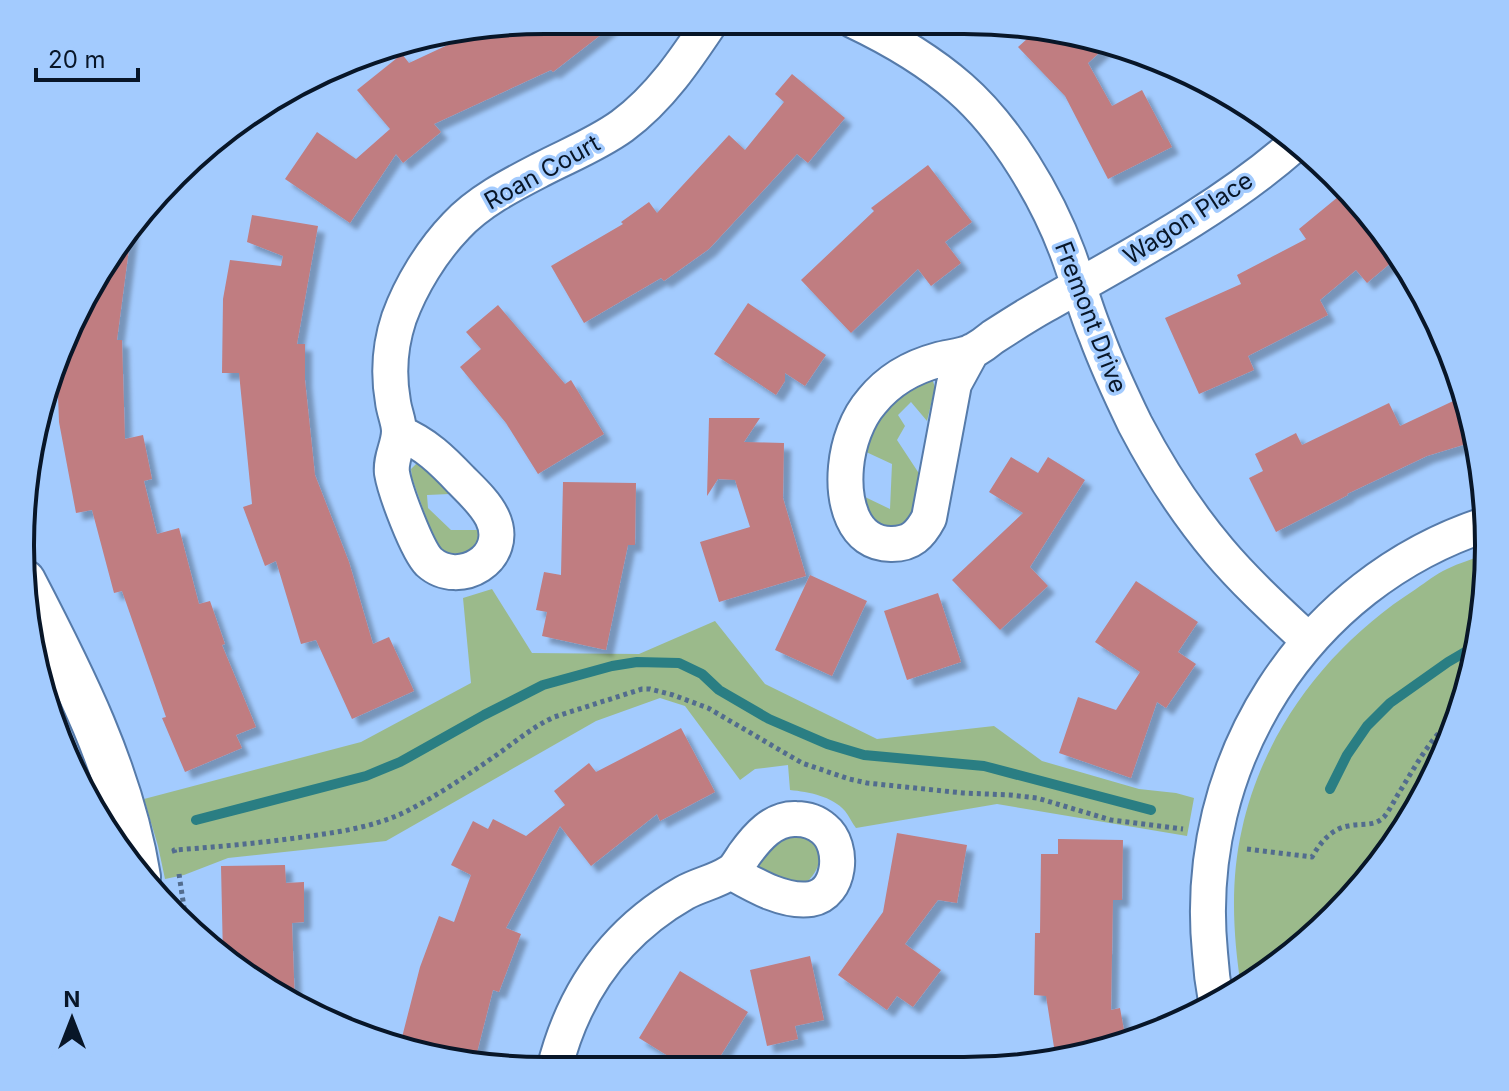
<svg xmlns="http://www.w3.org/2000/svg" width="1509" height="1091" font-family="Inter,sans-serif">
	<style>
		.green { fill: #9bba8b }
		.lines { fill: none; stroke-linecap: round; stroke-linejoin: round }
		.stream { stroke: #2a7e83; stroke-width: 10 }
		.building { fill: #c07d81; filter: url(#shadow) }
		.minor-casing { stroke: #567baa; stroke-width: 38 }
		.tertiary-casing { stroke: #567baa; stroke-width: 46 }
		.path { stroke: #526c8e; stroke-width: 5; stroke-dasharray: 4 4; stroke-linecap: butt }
		.minor { stroke: #fff; stroke-width: 34 }
		.tertiary { stroke: #fff; stroke-width: 42 }
		.labels { text-anchor: middle; dominant-baseline: central; stroke-width: 7; stroke-linejoin: round; paint-order: stroke }
		.street-label { font-size: 24px; fill: #081628; stroke: #a3cbfe }
		.rim { fill: none; stroke: #081628; stroke-width: 4 }
	</style>
	<defs>
		<filter id="shadow"><feDropShadow dx="7" dy="7" stdDeviation="2" flood-color="#0004"/></filter>
	</defs>
	<rect width="100%" height="100%" fill="#a3cbfe"/>
	<path class="green" d="M 927,379 L 933,381 L 935,388 L 927,421 L 911,402 L 898,415 L 905,426 L 897,440 L 920,475 L 914,520 L 893,531 C 873,521 870,519 865,497 L 890,509 L 892,464 L 864,451 C 874,417 894,393 927,379 Z
		M 417,463 L 421,463 L 450,494 L 427,495 L 428,508 L 451,530 L 481,530 L 482,536 L 475,549 C 459,556 450,556 436,545 L 412,478 L 411,469 Z
		M 1486,554 L 1485,614 L 1461,714 L 1419,808 L 1359,892 L 1284,962 L 1241,987 C 1233,935 1230,881 1242,829 C 1264,729 1330,644 1416,589 C 1426,582 1436,574 1447,569 C 1459,563 1473,559 1486,554 Z
		M 492,589 L 532,653 L 639,654 L 715,621 L 765,684 L 877,739 L 994,726 L 1042,761 L 1139,789 L 1176,793 L 1194,798 L 1187,836 L 997,804 L 856,828 C 852,823 849,816 845,811 C 832,796 809,792 790,790 L 788,765 L 755,769 L 740,780 L 685,706 L 660,698 L 596,721 L 386,841 L 228,858 L 184,875 L 165,879 L 158,846 L 144,799 L 361,742 L 471,683 L 463,598 Z
		M 43,683 L 47,692 L 84,788 L 60,746 Z
		M 792,834 C 798,835 806,836 811,839 C 827,852 818,876 803,884 L 797,884 L 759,870 L 757,867 C 763,855 778,838 792,834 Z"/>
	<g class="lines">
		<path class="stream" d="M 1330,789 L 1347,755 L 1367,726 L 1390,703 L 1448,662 L 1477,645
			M 196,820 L 366,776 L 400,762 L 484,715 L 543,685 L 612,666 L 637,662 L 679,663 L 702,674 L 719,690 L 769,719 L 827,744 L 864,755 L 984,766 L 1151,810"/>
	</g>
	<path class="building" d="M 546,20 L 620,20 L 553,72 L 551,70 L 434,124 L 441,132 L 403,163 L 396,154 L 350,223 L 285,179 L 317,132 L 356,159 L 390,129 L 357,90 L 402,54 L 409,63 L 484,28 Z
		M 1037,30 L 1099,38 L 1110,43 L 1088,63 L 1112,106 L 1142,90 L 1172,147 L 1108,179 L 1065,96 L 1018,47 Z
		M 792,74 L 845,118 L 808,163 L 797,154 L 709,249 L 664,281 L 661,278 L 584,323 L 551,266 L 623,224 L 621,222 L 649,202 L 657,213 L 729,135 L 745,150 L 784,102 L 775,94 Z
		M 928,165 L 972,222 L 945,242 L 961,263 L 931,286 L 918,269 L 851,333 L 801,280 L 874,211 L 871,208 Z
		M 1344,192 L 1363,209 L 1392,244 L 1399,256 L 1367,283 L 1356,270 L 1320,300 L 1328,315 L 1248,356 L 1254,370 L 1199,394 L 1165,318 L 1241,284 L 1237,275 L 1306,239 L 1299,229 Z
		M 252,215 L 318,226 L 297,344 L 305,344 L 305,380 L 315,475 L 349,562 L 373,644 L 389,637 L 414,691 L 352,719 L 316,640 L 301,644 L 276,561 L 265,566 L 243,507 L 252,504 L 239,373 L 222,373 L 223,299 L 230,260 L 281,266 L 283,256 L 247,242 Z
		M 132,226 L 117,340 L 122,340 L 125,439 L 143,435 L 152,479 L 144,481 L 157,534 L 179,528 L 199,604 L 210,601 L 225,644 L 222,645 L 256,727 L 236,735 L 242,748 L 185,772 L 162,718 L 166,717 L 122,591 L 114,593 L 92,510 L 76,513 L 59,422 L 57,368 L 74,314 Z
		M 748,303 L 826,355 L 805,386 L 785,373 L 785,381 L 776,395 L 714,354 Z
		M 498,305 L 565,384 L 571,380 L 604,434 L 538,474 L 506,423 L 460,367 L 481,349 L 466,332 Z
		M 1466,395 L 1471,409 L 1476,441 L 1427,456 L 1347,494 L 1348,495 L 1276,532 L 1249,478 L 1263,471 L 1255,454 L 1296,433 L 1302,445 L 1389,403 L 1400,426 Z
		M 709,418 L 760,418 L 744,442 L 784,443 L 783,498 L 806,576 L 719,602 L 700,542 L 750,527 L 735,480 L 718,479 L 707,496 Z
		M 1011,457 L 1038,473 L 1048,457 L 1085,480 L 1030,567 L 1048,586 L 1000,630 L 952,580 L 1023,513 L 989,492 Z
		M 563,482 L 636,483 L 635,545 L 628,545 L 606,650 L 542,636 L 547,612 L 536,610 L 544,572 L 561,575 Z
		M 810,575 L 867,601 L 832,676 L 775,650 Z
		M 1136,581 L 1198,622 L 1178,652 L 1196,664 L 1166,708 L 1157,702 L 1131,778 L 1059,753 L 1078,697 L 1116,710 L 1140,672 L 1095,642 Z
		M 938,593 L 961,662 L 907,680 L 884,611 Z
		M 681,728 L 715,792 L 660,821 L 657,814 L 591,866 L 560,826 L 506,928 L 521,934 L 499,992 L 493,990 L 474,1064 L 409,1053 L 399,1049 L 420,967 L 439,916 L 454,922 L 471,875 L 451,865 L 473,821 L 488,829 L 493,819 L 526,836 L 565,805 L 554,791 L 589,763 L 596,772 Z
		M 897,833 L 967,845 L 957,903 L 938,900 L 905,944 L 941,970 L 913,1007 L 897,996 L 887,1010 L 838,975 L 883,912 Z
		M 1058,839 L 1123,840 L 1122,900 L 1113,900 L 1111,1010 L 1120,1008 L 1126,1041 L 1056,1060 L 1046,996 L 1034,995 L 1035,933 L 1040,933 L 1041,854 L 1058,854 Z
		M 285,865 L 286,883 L 304,882 L 304,922 L 292,923 L 295,1005 L 223,957 L 221,866 Z
		M 810,956 L 824,1020 L 795,1026 L 798,1039 L 767,1046 L 750,970 Z
		M 680,971 L 748,1012 L 713,1068 L 696,1057 L 689,1069 L 639,1038 Z"/>
	<g class="lines">
		<defs>
			<path id="minor" d="M 852,20 C 890,38 928,60 960,88 C 1006,128 1047,197 1068,254 C 1078,281 1085,309 1096,335 C 1107,365 1121,395 1135,424 C 1158,468 1187,513 1219,551 C 1246,583 1278,612 1309,641
				M 972,351 L 954,384 L 929,518 C 920,535 911,544 892,544 C 852,545 843,500 846,467 C 848,444 857,418 872,401 C 889,380 912,367 938,360 C 949,357 963,356 973,351 C 980,347 987,342 993,337 C 1010,326 1027,315 1045,305 C 1129,257 1221,209 1294,145
				M 399,433 C 425,443 443,461 461,480 C 472,491 485,503 492,517 C 512,558 459,589 429,562 C 417,550 395,491 392,473 C 390,458 399,446 399,431 C 399,422 394,411 393,402 C 388,374 390,345 399,318 C 411,285 432,251 456,226 C 479,201 513,184 542,169 C 569,155 597,144 622,126 C 660,98 686,59 712,20
				M 1216,1001 C 1213,985 1211,969 1210,953 C 1191,763 1305,583 1487,524
				M 554,1070 C 573,993 614,933 684,893 C 698,885 715,882 729,873 C 735,870 740,861 744,855 C 757,837 773,818 796,819 C 807,819 816,822 824,829 C 845,846 841,894 811,899 C 784,903 754,885 731,872"/>
			<path id="tertiary" d="M 24,581 C 73,675 122,771 139,877"/>
		</defs>
		<use href="#minor" class="minor-casing"/>
		<use href="#tertiary" class="tertiary-casing"/>
		<path class="path" d="M 1247,849 L 1312,857 C 1320,843 1331,829 1348,826 C 1361,823 1374,827 1384,817 C 1389,811 1393,803 1397,796 C 1414,769 1434,730 1461,713
			M 175,853 L 174,850 C 217,847 260,843 303,837 C 339,832 376,827 409,810 C 440,794 469,774 498,754 C 516,741 533,727 554,717 L 642,689 L 650,689 L 673,695 L 708,708 L 802,763 L 849,779 L 867,783 L 963,793 L 1010,795 L 1037,798 L 1111,820 L 1183,829
			M 179,874 L 187,928"/>
		<use href="#minor" class="minor"/>
		<use href="#tertiary" class="tertiary"/>
	</g>
	<g class="labels">
		<g class="street-label">
			<text transform="translate(542 172) rotate(-29)">Roan Court</text>
			<text transform="translate(1188 218) rotate(-33)">Wagon Place</text>
			<text transform="translate(1091 317) rotate(69)">Fremont Drive</text>
		</g>
	</g>
	<path d="M0 0H1509V1091H0ZM545 34H964A511 511 0 0 1 1475 545V546A511 511 0 0 1 964 1057H545A511 511 0 0 1 34 546V545A511 511 0 0 1 545 34Z" fill="#a3cbfe" fill-rule="evenodd"/>
	<path class="rim" d="M545 34H964A511 511 0 0 1 1475 545V546A511 511 0 0 1 964 1057H545A511 511 0 0 1 34 546V545A511 511 0 0 1 545 34Z"/>
	<g transform="translate(72 1019)" stroke="#a3cbfe" stroke-width="6" paint-order="stroke">
	<path d="M0-6L14 30L0 20L-14 30Z" fill="#081628"/>
	<text y="-12" font-size="22" font-weight="bold" text-anchor="middle" fill="#081628">N</text>
	</g>
	<path d="M36 68v12h102v-12" fill="none" stroke="#081628" stroke-width="4"/>
	<text x="48" y="68" font-size="24" fill="#081628" stroke="#a3cbfe" stroke-width="6" paint-order="stroke">20 m</text>
</svg>
